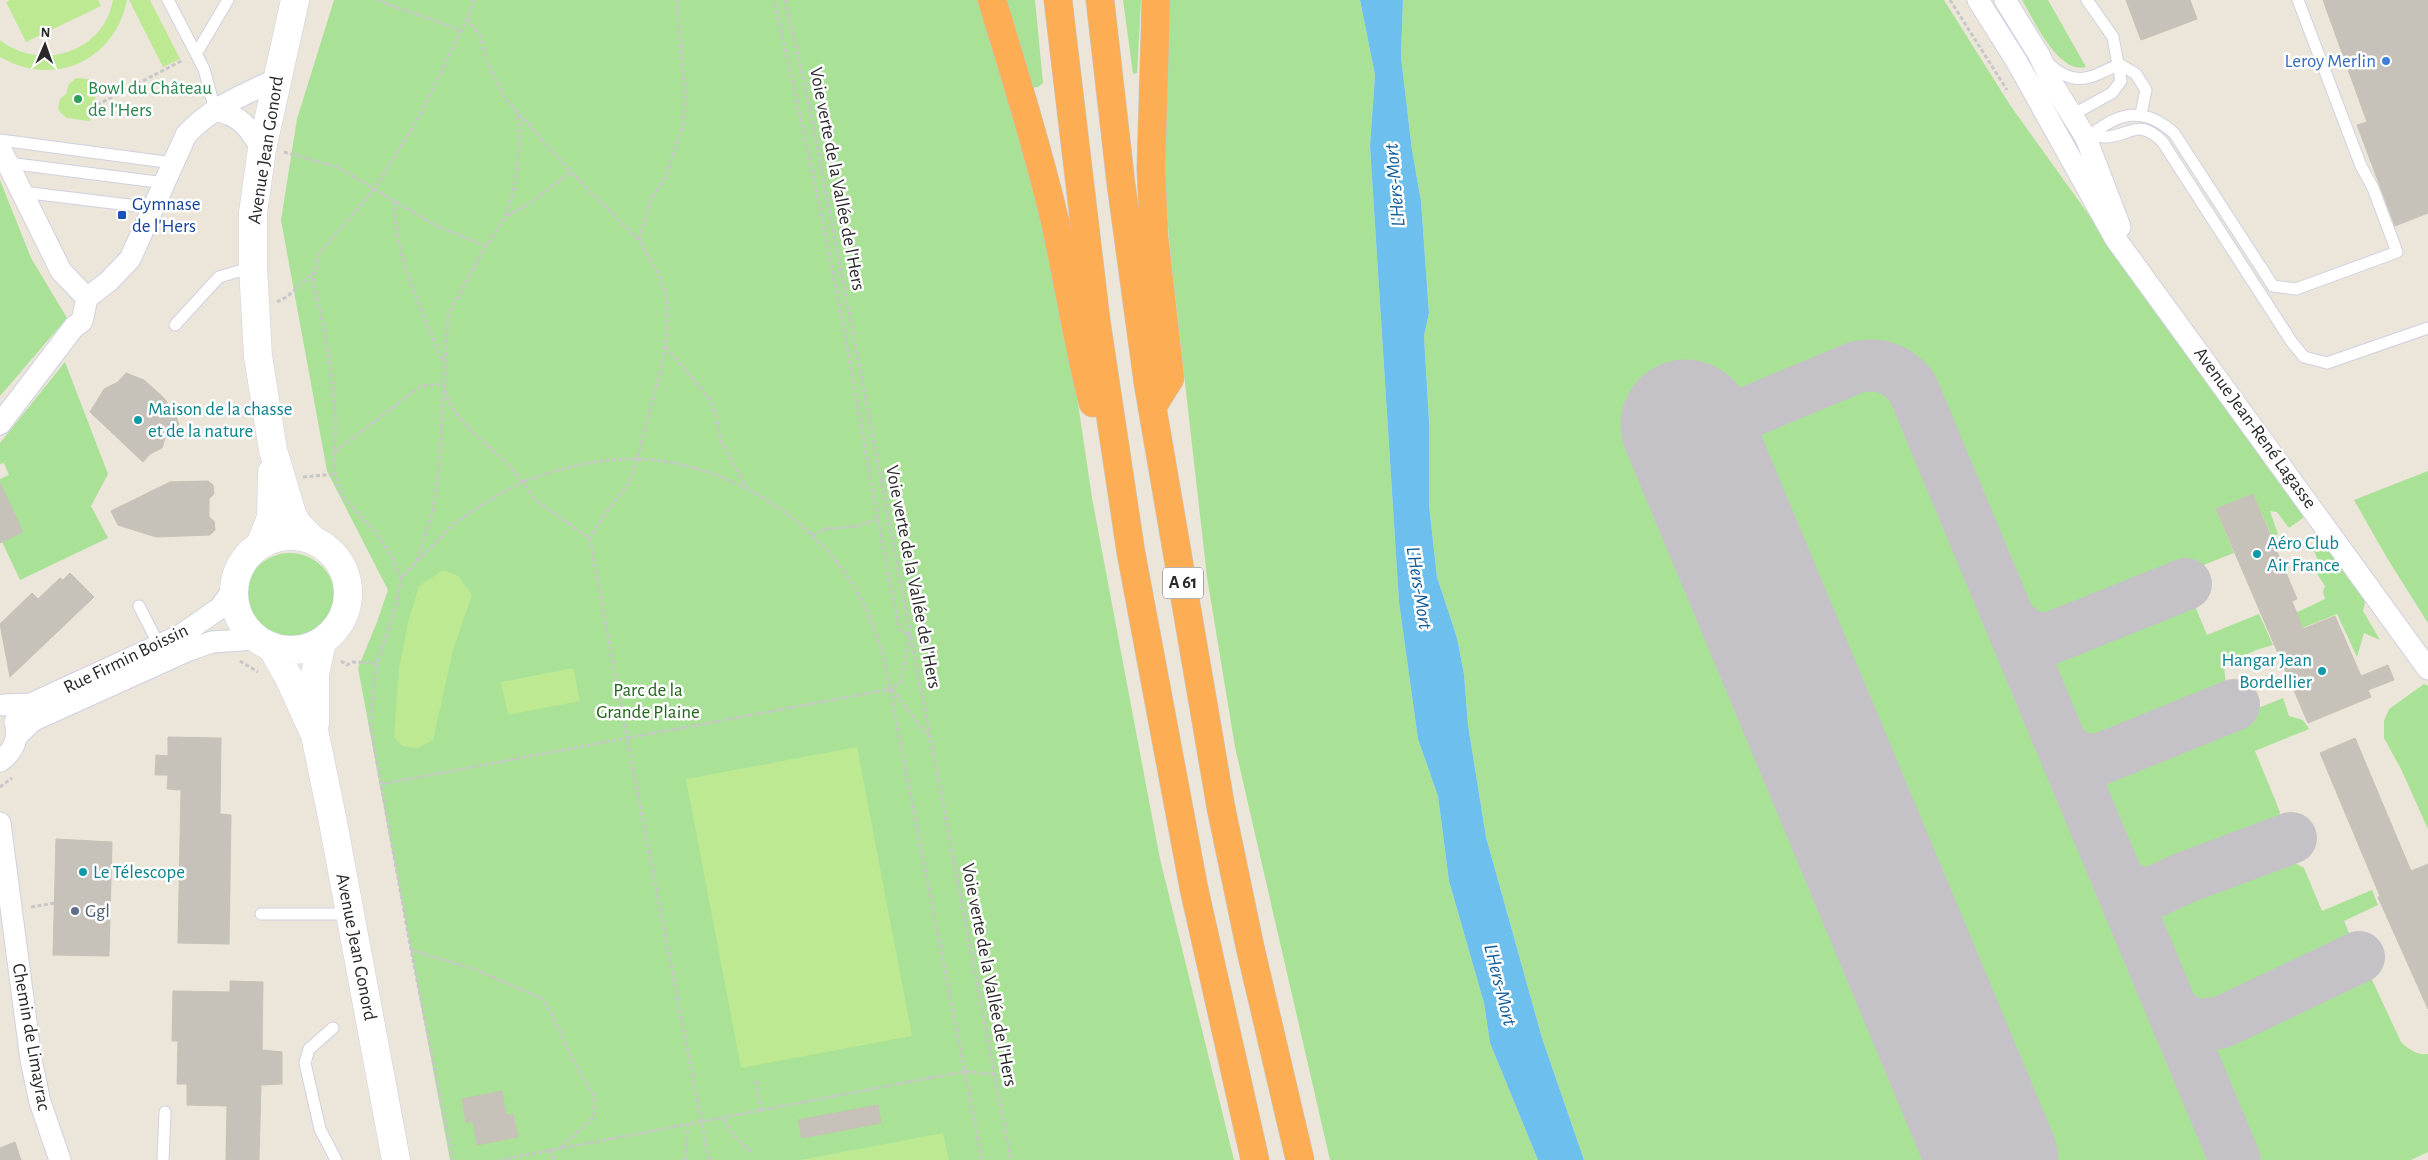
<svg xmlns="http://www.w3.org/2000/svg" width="2428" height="1160" font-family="'Alegreya Sans',sans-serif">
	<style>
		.green { fill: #a9e296 }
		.pitch { fill: #bce992 }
		.water { fill: #6dbfee }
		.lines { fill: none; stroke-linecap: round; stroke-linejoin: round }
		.taxiway { stroke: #c4c2c6; stroke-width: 52 }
		.runway { stroke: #c4c2c6; stroke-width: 131 }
		.building { fill: #c6c2ba; stroke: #c6c2b4 }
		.lane-casing { stroke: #d0d1e2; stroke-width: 13 }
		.street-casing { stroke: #d0d1e2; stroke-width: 23 }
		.secondary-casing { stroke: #d0d1e2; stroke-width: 29 }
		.highway-casing { stroke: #c7c7c7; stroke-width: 29 }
		.path { stroke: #c7c7c7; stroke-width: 3; stroke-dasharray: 4 2.5; stroke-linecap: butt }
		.lane { stroke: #fff; stroke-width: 11 }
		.street { stroke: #fff; stroke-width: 21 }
		.secondary { stroke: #fff; stroke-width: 28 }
		.highway { stroke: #fdad53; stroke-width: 28 }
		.shop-dot { fill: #3f7fe0; stroke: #fff; stroke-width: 2 }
		.leisure-dot { fill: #2e9e5b; stroke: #fff; stroke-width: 2 }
		.transit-dot { fill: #1a4fb4; stroke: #fff; stroke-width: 2 }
		.culture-dot { fill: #0f9aa8; stroke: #fff; stroke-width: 2 }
		.service-dot { fill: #5c6f8a; stroke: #fff; stroke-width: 2 }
		.labels { text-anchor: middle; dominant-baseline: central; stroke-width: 5; stroke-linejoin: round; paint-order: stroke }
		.shield { fill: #fff; stroke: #696969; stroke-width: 1 }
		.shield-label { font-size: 18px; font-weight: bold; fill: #292929 }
		.shop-label { font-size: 19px; fill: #366cbe; stroke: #fff; text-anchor: end }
		.leisure-label { font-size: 19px; fill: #27864d; stroke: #fff; text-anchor: start }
		.street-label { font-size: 19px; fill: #292929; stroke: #fff }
		.transit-label { font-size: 19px; fill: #164399; stroke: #fff; text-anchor: start }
		.culture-label { font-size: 19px; fill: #0d838f; stroke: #fff; text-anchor: start }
		.park-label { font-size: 19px; fill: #22651a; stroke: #fff }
		.service-label { font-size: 19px; fill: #4e5e75; stroke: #fff; text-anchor: start }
		.water-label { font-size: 20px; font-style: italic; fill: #0e5b98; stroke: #fff }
	</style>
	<rect width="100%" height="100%" fill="#ebe5da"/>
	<path class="green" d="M 334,0 L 980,0 L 1032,171 L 1074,376 L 1092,498 L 1160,859 L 1234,1160 L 450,1160 L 358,668 L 377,622 L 388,590 L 327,471 L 281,220 L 297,119 Z
		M 1002,0 L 1035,0 L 1043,83 L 1038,87 L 1031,88 Z
		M 1123,0 L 1141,0 L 1137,73 L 1133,74 Z
		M 1170,0 L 1360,0 L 1375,75 L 1370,146 L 1399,602 L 1418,739 L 1438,796 L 1449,881 L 1484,1003 L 1490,1043 L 1538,1160 L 1330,1160 L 1235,747 L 1207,577 L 1170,250 L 1165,187 L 1166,53 Z
		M 1403,0 L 1944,0 L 2010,105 L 2259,452 L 2265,464 L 2302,513 L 2303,518 L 2289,528 L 2277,512 L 2270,511 L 2278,534 L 2272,537 L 2253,494 L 2216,509 L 2234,553 L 2042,629 L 2032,625 L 2022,615 L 1927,388 C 1908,356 1890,350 1854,353 L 1647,438 L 1949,1160 L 1584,1160 L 1542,1038 L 1486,837 L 1468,725 L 1464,674 L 1457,638 L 1437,577 L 1429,505 L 1429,421 L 1424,336 L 1429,313 L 1421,201 L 1412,150 L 1401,57 Z
		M 2022,0 L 2048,0 L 2086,67 C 2058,74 2034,20 2022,0 Z
		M 0,180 L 31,258 L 67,318 L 0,396 Z
		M 65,362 L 108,474 L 91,506 L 108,538 L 20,580 L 2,542 L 0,479 L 9,475 L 4,463 L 0,464 L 0,443 Z
		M 1871,377 C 1894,383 1896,390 1909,410 L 2219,1160 L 2040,1160 L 1752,470 C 1752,459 1751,441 1757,432 C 1767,415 1850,383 1871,377 Z
		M 2428,471 L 2428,623 L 2387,558 L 2354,500 Z
		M 2322,543 L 2328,546 L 2361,593 L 2365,602 L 2363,611 L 2380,640 L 2364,633 L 2357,657 L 2337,614 L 2273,640 L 2268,626 L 2325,599 L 2323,592 L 2325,586 L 2316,572 L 2321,567 L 2313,549 Z
		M245 598a45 45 0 1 1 90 0a45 45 0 1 1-90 0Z
		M 2187,596 L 2195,606 L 2207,635 L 2259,614 L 2273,645 L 2256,650 L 2224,666 L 2226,685 L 2220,700 L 2111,743 L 2089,743 L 2072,735 L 2045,673 L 2049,654 L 2056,649 Z
		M 2424,684 L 2428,686 L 2428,829 L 2401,769 L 2384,738 L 2384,721 L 2389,709 Z
		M 2283,698 L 2289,716 L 2303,720 L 2309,729 L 2255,751 L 2280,812 L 2276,829 L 2270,835 L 2150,881 C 2139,879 2134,874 2127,866 L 2099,798 L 2105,776 L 2122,763 Z
		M 2280,855 L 2304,868 L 2322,911 L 2372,890 L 2378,905 L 2344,921 L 2353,942 L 2346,951 L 2220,1010 L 2207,1014 L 2186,1005 L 2158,940 L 2154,917 L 2160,905 L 2171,898 Z
		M 2361,969 L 2367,969 L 2401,1042 C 2408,1049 2418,1056 2428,1054 L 2428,1152 L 2411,1160 L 2248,1160 L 2211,1069 L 2214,1047 L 2226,1033 Z"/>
	<path class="pitch" d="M 10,0 L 98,0 L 101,6 L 26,42 L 6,2 Z
		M 113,0 L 127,0 C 115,61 54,88 0,57 L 0,40 C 40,72 104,53 113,0 Z
		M 129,0 L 150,0 L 180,59 L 163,67 Z
		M 76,78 L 89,79 L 96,88 L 95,99 L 97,112 L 89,121 L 67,118 L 61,113 L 58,108 L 60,99 L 66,94 L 69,84 Z
		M 443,570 L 458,576 L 472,595 L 453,650 L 433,740 L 417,748 L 402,746 L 394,737 L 399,669 L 408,623 L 419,586 Z
		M 573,668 L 580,701 L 508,715 L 501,682 Z
		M 857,747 L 912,1036 L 741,1068 L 686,779 Z
		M 943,1133 L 949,1160 L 800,1160 Z"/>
	<path class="water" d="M 1360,0 L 1403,0 L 1401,57 L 1412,150 L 1421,201 L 1429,313 L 1424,336 L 1429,421 L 1429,505 L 1437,577 L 1457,638 L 1464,674 L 1468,725 L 1486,837 L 1542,1038 L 1584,1160 L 1538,1160 L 1490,1043 L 1484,1003 L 1449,881 L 1438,796 L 1418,739 L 1399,602 L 1370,146 L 1375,75 Z"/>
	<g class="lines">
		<path class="taxiway" d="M 1709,479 C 1707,451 1707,436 1732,419 L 1857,367 C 1881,362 1900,370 1913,389 L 2235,1160
			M 2011,623 L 2032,638 L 2051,638 L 2186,584
			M 2064,749 L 2080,758 L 2098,760 L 2234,705
			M 2118,881 L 2136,892 L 2152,893 L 2184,878 L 2291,838
			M 2173,1012 L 2193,1025 L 2220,1023 L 2359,957"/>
		<path class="runway" d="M 1686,425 L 1993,1160"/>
	</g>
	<path class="building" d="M 2126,0 L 2190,0 L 2197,19 L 2141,40 Z
		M 2323,0 L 2428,0 L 2428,213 L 2395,226 L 2357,125 L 2367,122 Z
		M 126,373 L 144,380 L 163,397 L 173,410 L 179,424 L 165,438 L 162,448 L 150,454 L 143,462 L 90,412 L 104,389 L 118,382 Z
		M 208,481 L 213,485 L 214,494 L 209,499 L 209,517 L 214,521 L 215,530 L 210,535 L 156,537 L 118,525 L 111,511 L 170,482 Z
		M 0,483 L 23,532 L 0,543 Z
		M 2253,494 L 2297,599 L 2292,601 L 2303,629 L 2335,616 L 2361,676 L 2388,665 L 2394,680 L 2368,690 L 2371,697 L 2308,723 L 2216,509 Z
		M 70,573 L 94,597 L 10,677 L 0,624 L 32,593 L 38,599 L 60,578 L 63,580 Z
		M 168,737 L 221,738 L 220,814 L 231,815 L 229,944 L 178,943 L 181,790 L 167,789 L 168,775 L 155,775 L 156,755 L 168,756 Z
		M 2355,738 L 2411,871 L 2428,864 L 2428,1009 L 2378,897 L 2380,896 L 2320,753 Z
		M 56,839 L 112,842 L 109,956 L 53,955 Z
		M 230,981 L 263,982 L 262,1050 L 282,1052 L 282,1084 L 261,1085 L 259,1160 L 226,1160 L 227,1106 L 187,1105 L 187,1084 L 177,1084 L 178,1041 L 172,1041 L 173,991 L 230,992 Z
		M 502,1091 L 506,1115 L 513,1114 L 518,1137 L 477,1145 L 473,1121 L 466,1123 L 462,1099 Z
		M 878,1105 L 881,1123 L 802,1138 L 798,1120 Z
		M 15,1142 L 21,1160 L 0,1160 L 0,1148 Z"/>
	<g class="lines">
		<defs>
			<path id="lane" d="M 168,0 L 204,69 L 215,110
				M 196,54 L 228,0
				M 2049,64 C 2075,88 2091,78 2119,64
				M 2119,64 L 2136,74 L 2146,90 L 2141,114
				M 2072,115 L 2112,93 L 2121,81 L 2113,37 L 2087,0
				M 2091,135 C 2120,111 2145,107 2174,133 L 2273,286 L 2296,289 L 2397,252 L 2373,188 L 2361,166 L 2298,0
				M 2087,138 C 2094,134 2100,137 2107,137 C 2132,135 2137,118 2162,141 L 2291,341 L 2304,357 L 2327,363 L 2428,328
				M 0,140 L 173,163
				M 8,163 L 165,183
				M 22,192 L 154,208
				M 175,325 L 219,277 L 253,267
				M 139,606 L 159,645
				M 261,914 L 349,914
				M 333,1028 L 309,1049 L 305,1063 L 320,1129 L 336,1160
				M 163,1160 L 165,1112"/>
			<path id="street" d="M 1978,0 L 2017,62 L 2115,238 L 2428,669
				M 2005,0 L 2039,55 L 2052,83 L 2086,138 L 2120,227
				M 215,110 C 242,116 248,127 262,149
				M 0,148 L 61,271 L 87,298
				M 0,424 L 74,327 L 82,321 L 87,298 L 109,281 L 130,259 L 186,135 C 210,108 245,94 277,79
				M 4,705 L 31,704 L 181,635 L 220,608 L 235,587
				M 17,736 L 32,721 L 189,650 L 212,642 L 257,639
				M 0,761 C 13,752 20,738 15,722
				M 0,823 L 31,1060 L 40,1102 L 60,1160"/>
			<path id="secondary" d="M 295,0 L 262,149 L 253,213 L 253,267 L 258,356 L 273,450 L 293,517 L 298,525 L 314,541
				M234 593a57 57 0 1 1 114 0a57 57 0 1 1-114 0Z
				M 260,545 L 271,518 L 272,472
				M 271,646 L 289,678 L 315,735 L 332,817 L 396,1160
				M 315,723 L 315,674 L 322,642"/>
			<path id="highway" d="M 992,0 C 1014,72 1036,143 1054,217 C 1068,279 1077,342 1093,403
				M 1058,0 L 1096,320 L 1131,553 L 1194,889 L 1255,1160
				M 1100,0 L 1121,184 L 1148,383 L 1221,808 L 1250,947 L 1300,1160
				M 1152,407 L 1170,378 L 1154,236 L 1151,169 L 1156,0"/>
		</defs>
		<use href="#lane" class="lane-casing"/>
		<use href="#street" class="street-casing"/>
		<use href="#secondary" class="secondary-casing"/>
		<use href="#highway" class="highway-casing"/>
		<path class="path" d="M 378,0 C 405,12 433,18 460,31
			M 785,0 L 806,90 L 846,296 L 1011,1160
			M 1950,0 L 2007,90
			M 467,19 L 481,37 L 485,57 L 504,97 L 571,172 L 639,240 L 659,275 L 667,298 L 667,336 L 661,369 L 637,459 L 629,483 L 602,518 L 590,538
			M 97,105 L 183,60
			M 284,152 L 337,167 L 437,226 L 486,246
			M 395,201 C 392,253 424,314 443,362
			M 507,216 L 530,203 L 571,172
			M 639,240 L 650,201 L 666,177 L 683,124 L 685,96 L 677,0
			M 277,302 L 288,296 L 314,272
			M 666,347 L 710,400 L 716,414 L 721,442 L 747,488
			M 335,452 L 421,386 L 443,384 C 454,430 497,445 522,482 C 558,469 597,458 637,459 C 728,462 820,520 862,601 C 871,618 876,637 883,654 L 982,1160
			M 303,477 L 335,474
			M 812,536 L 825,529 L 858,526 L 877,519
			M 417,561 L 433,510 L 439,470 L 448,315 L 486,246 L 506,216 L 514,188 L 519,152 L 520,128 L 516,111
			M 401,578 C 394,561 386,546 375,531 C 363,517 346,505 339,487 C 330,464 337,438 335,414 C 332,369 325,326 313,282 L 319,254 L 375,188 L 418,119 L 467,19 L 474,0
			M 240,661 L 258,672
			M 341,661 L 347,665 L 353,662 L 377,663
			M 892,689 L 929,738
			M 382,784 L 627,738 L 590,539 L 536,500 L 522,482 L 488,501 L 456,522 L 401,578 L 397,602 L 377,663 L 370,724 L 411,950 L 453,1160
			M 0,787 L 12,778
			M 31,907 L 55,903
			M 411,950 L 474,969 L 541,998 L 552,1014 L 576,1066 L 595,1097 L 594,1117 L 560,1148
			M 756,1081 L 762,1111
			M 724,1119 L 730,1131 L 753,1154
			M 549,1150 L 555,1160
			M 500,1160 L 966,1071 L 995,1075
			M 685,1160 L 688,1125
			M 709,1160 L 627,738 L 891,689 L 901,682 L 910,635 L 900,630 C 875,513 857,395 834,277 C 816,184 795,92 774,0"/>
		<use href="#lane" class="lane"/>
		<use href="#street" class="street"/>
		<use href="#secondary" class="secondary"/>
		<use href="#highway" class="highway"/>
	</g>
	<circle class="shop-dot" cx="2386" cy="61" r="5"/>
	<circle class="leisure-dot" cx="78" cy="99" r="5"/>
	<rect class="transit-dot" x="117" y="210" width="10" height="10" rx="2.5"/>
	<g class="culture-dot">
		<circle cx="138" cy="420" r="5"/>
		<circle cx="2257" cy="554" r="5"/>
		<circle cx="2322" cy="671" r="5"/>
		<circle cx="83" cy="872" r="5"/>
	</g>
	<circle class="service-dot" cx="75" cy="911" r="5"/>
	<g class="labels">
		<rect class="shield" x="1163" y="567.5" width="40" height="31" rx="4"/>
		<g class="shield-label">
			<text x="1183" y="583">A 61</text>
		</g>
		<g class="shop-label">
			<text x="2376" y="61">Leroy Merlin</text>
		</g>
		<g class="leisure-label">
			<text x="88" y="88">Bowl du Château<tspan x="88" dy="22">de l'Hers</tspan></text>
		</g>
		<g class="street-label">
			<text transform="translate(266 150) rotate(-81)">Avenue Jean Gonord</text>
			<text transform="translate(837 179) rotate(79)">Voie verte de la Vallée de l'Hers</text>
			<text transform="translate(2255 428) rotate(54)">Avenue Jean-René Lagasse</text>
			<text transform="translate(913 577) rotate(79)">Voie verte de la Vallée de l'Hers</text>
			<text transform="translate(126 659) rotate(-26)">Rue Firmin Boissin</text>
			<text transform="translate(356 947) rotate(79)">Avenue Jean Gonord</text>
			<text transform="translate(989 975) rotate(79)">Voie verte de la Vallée de l'Hers</text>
			<text transform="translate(31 1037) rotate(80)">Chemin de Limayrac</text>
		</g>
		<g class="transit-label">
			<text x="132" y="204">Gymnase<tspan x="132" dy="22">de l'Hers</tspan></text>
		</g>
		<g class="culture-label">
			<text x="148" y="409">Maison de la chasse<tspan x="148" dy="22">et de la nature</tspan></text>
			<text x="2267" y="543">Aéro Club<tspan x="2267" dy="22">Air France</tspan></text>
			<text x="2312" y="660" text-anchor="end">Hangar Jean<tspan x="2312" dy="22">Bordellier</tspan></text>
			<text x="93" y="872">Le Télescope</text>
		</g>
		<g class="park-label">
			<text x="648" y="690">Parc de la<tspan x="648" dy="22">Grande Plaine</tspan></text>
		</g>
		<g class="service-label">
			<text x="85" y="911">Ggl</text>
		</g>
		<g class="water-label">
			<text transform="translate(1395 185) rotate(-95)">L'Hers-Mort</text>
			<text transform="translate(1419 588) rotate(81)">L'Hers-Mort</text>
			<text transform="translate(1500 985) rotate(76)">L'Hers-Mort</text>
		</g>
	</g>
	<g transform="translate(45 45) rotate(2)" stroke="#ffffff" stroke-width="4" paint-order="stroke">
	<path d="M0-4L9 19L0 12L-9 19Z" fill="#292929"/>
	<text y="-8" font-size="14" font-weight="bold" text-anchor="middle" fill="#292929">N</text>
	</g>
</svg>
